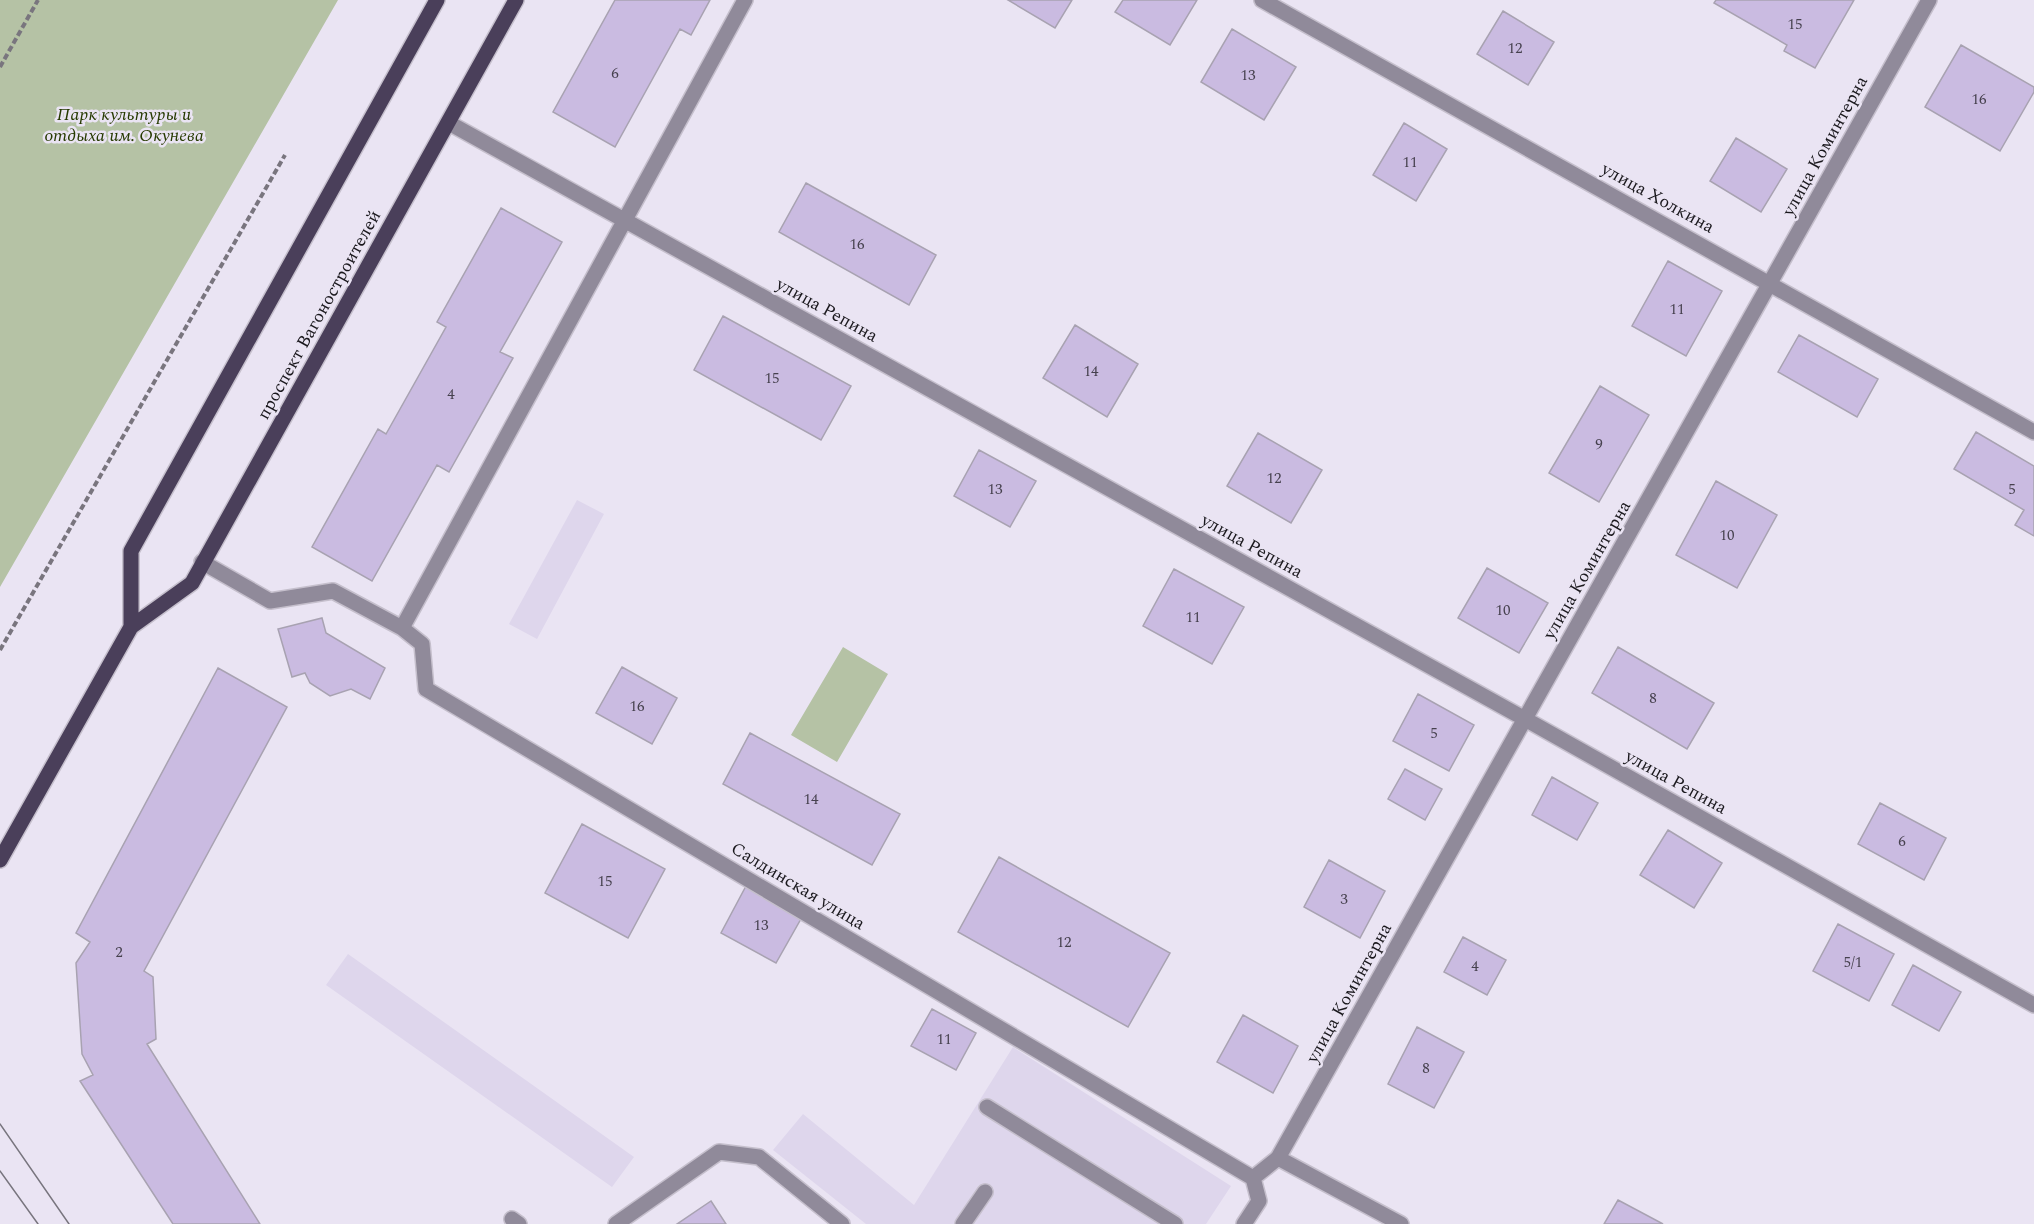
<svg xmlns="http://www.w3.org/2000/svg" width="2034" height="1224" font-family="Spectral,serif">
	<style>
		.built { fill: #ded6ec }
		.green { fill: #b5c2a5 }
		.building { fill: #cabbe1; stroke: #a8a2b1; stroke-width: 1.5 }
		.lines { fill: none; stroke-linecap: round; stroke-linejoin: round }
		.minor-casing { stroke: #c5bfcc; stroke-width: 18 }
		.major-casing { stroke: #c5bfcc; stroke-width: 18 }
		.path { stroke: #79757e; stroke-width: 4; stroke-dasharray: 6 3; stroke-linecap: butt }
		.minor { stroke: #908a9a; stroke-width: 15 }
		.major { stroke: #4a3f5a; stroke-width: 15 }
		.tram { stroke: #78757e; stroke-width: 1.5 }
		.labels { text-anchor: middle; dominant-baseline: central; stroke-width: 5; stroke-linejoin: round; paint-order: stroke }
		.number-label { font-size: 15px; fill: #46414e }
		.park-label { font-size: 18px; font-style: italic; fill: #263a00; stroke: #eae4f3 }
		.street-label { font-size: 18px; fill: #1a181d; stroke: #eae4f3 }
	</style>
	<rect width="100%" height="100%" fill="#eae4f3"/>
	<path class="built" d="M 577,500 L 604,514 L 537,639 L 509,624 Z
		M 348,954 L 634,1157 L 612,1187 L 326,985 Z
		M 1013,1047 L 1231,1186 L 1206,1224 L 866,1224 L 773,1150 L 803,1114 L 914,1205 Z"/>
	<path class="green" d="M 0,0 L 338,0 L 0,587 Z
		M 843,647 L 888,674 L 837,762 L 791,735 Z"/>
	<path class="building" d="M 615,0 L 710,0 L 691,35 L 680,29 L 615,147 L 553,112 Z
		M 1008,0 L 1072,0 L 1055,28 Z
		M 1123,0 L 1197,0 L 1170,45 L 1115,12 Z
		M 1716,0 L 1854,0 L 1815,68 L 1784,51 L 1787,45 L 1714,3 Z
		M 1503,11 L 1554,42 L 1528,85 L 1477,54 Z
		M 1232,29 L 1296,67 L 1264,120 L 1201,82 Z
		M 1961,45 L 2034,87 L 2034,92 L 2000,151 L 1925,107 Z
		M 1404,123 L 1447,149 L 1416,201 L 1373,175 Z
		M 1736,138 L 1787,169 L 1761,212 L 1710,181 Z
		M 806,183 L 936,255 L 909,305 L 779,232 Z
		M 501,208 L 562,242 L 500,352 L 513,358 L 449,472 L 437,465 L 372,581 L 312,547 L 378,429 L 386,434 L 446,327 L 437,322 Z
		M 1668,261 L 1722,291 L 1686,356 L 1632,326 Z
		M 723,316 L 851,386 L 821,440 L 694,370 Z
		M 1075,325 L 1138,364 L 1107,417 L 1043,378 Z
		M 1799,335 L 1878,379 L 1857,417 L 1778,372 Z
		M 1600,386 L 1649,415 L 1599,502 L 1549,473 Z
		M 1976,432 L 2034,466 L 2034,536 L 2015,525 L 2024,510 L 1954,469 Z
		M 1258,433 L 1322,470 L 1291,523 L 1227,486 Z
		M 979,450 L 1036,481 L 1010,527 L 954,496 Z
		M 1716,481 L 1777,515 L 1737,588 L 1676,555 Z
		M 1487,568 L 1548,603 L 1519,653 L 1458,618 Z
		M 1174,569 L 1244,607 L 1212,664 L 1143,626 Z
		M 322,618 L 326,633 L 385,668 L 370,699 L 351,689 L 330,696 L 310,683 L 305,673 L 292,677 L 278,629 Z
		M 1618,647 L 1714,703 L 1687,749 L 1592,693 Z
		M 622,667 L 677,698 L 652,744 L 596,713 Z
		M 218,668 L 287,707 L 144,971 L 153,977 L 156,1039 L 147,1044 L 260,1224 L 173,1224 L 80,1081 L 93,1075 L 82,1054 L 76,963 L 90,942 L 76,933 Z
		M 1418,694 L 1474,725 L 1449,771 L 1393,741 Z
		M 750,733 L 900,814 L 872,865 L 723,784 Z
		M 1405,769 L 1442,789 L 1425,820 L 1388,799 Z
		M 1552,777 L 1598,803 L 1577,840 L 1532,815 Z
		M 1880,803 L 1946,838 L 1924,880 L 1858,844 Z
		M 582,824 L 665,869 L 628,938 L 545,893 Z
		M 1668,830 L 1722,863 L 1694,908 L 1640,875 Z
		M 999,857 L 1170,953 L 1128,1027 L 958,932 Z
		M 1329,860 L 1385,891 L 1360,938 L 1304,907 Z
		M 746,886 L 802,917 L 776,963 L 721,933 Z
		M 1838,924 L 1894,954 L 1869,1001 L 1813,971 Z
		M 1463,937 L 1506,960 L 1487,995 L 1444,972 Z
		M 1913,965 L 1961,992 L 1939,1031 L 1892,1005 Z
		M 932,1009 L 976,1033 L 956,1070 L 911,1046 Z
		M 1243,1015 L 1298,1046 L 1273,1093 L 1217,1062 Z
		M 1417,1027 L 1464,1052 L 1434,1108 L 1388,1084 Z
		M 1618,1200 L 1663,1224 L 1604,1224 Z
		M 711,1201 L 726,1224 L 677,1224 Z"/>
	<g class="lines">
		<defs>
			<path id="minor" d="M 1262,0 L 2034,432
				M 449,123 L 1525,719 L 2034,1005
				M 202,562 L 270,601 L 333,591 L 402,628 L 422,644 L 426,689 L 1253,1178 L 1278,1158 L 1401,1224
				M 402,628 L 745,0
				M 987,1107 L 1175,1224
				M 1278,1158 L 1929,0
				M 512,1219 L 519,1224
				M 616,1224 L 719,1152 L 759,1157 L 842,1224
				M 963,1224 L 985,1192
				M 1244,1224 L 1259,1201 L 1253,1178"/>
			<path id="major" d="M 131,627 L 131,551 L 437,0
				M 0,860 L 131,627 L 192,583 L 516,0"/>
		</defs>
		<use href="#minor" class="minor-casing"/>
		<use href="#major" class="major-casing"/>
		<path class="path" d="M 0,67 L 38,0
			M 0,650 L 285,155"/>
		<use href="#minor" class="minor"/>
		<use href="#major" class="major"/>
		<path class="tram" d="M 0,1124 L 69,1224
			M 0,1171 L 38,1224"/>
	</g>
	<g class="labels">
		<g class="number-label">
			<text x="1795" y="24">15</text>
			<text x="1515" y="48">12</text>
			<text x="615" y="73">6</text>
			<text x="1248" y="75">13</text>
			<text x="1979" y="99">16</text>
			<text x="1410" y="162">11</text>
			<text x="857" y="244">16</text>
			<text x="1677" y="309">11</text>
			<text x="1091" y="371">14</text>
			<text x="772" y="378">15</text>
			<text x="451" y="394">4</text>
			<text x="1599" y="444">9</text>
			<text x="1274" y="478">12</text>
			<text x="995" y="489">13</text>
			<text x="2012" y="489">5</text>
			<text x="1727" y="535">10</text>
			<text x="1503" y="610">10</text>
			<text x="1193" y="617">11</text>
			<text x="1653" y="698">8</text>
			<text x="637" y="706">16</text>
			<text x="1434" y="733">5</text>
			<text x="811" y="799">14</text>
			<text x="1902" y="841">6</text>
			<text x="605" y="881">15</text>
			<text x="1344" y="899">3</text>
			<text x="761" y="925">13</text>
			<text x="1064" y="942">12</text>
			<text x="119" y="952">2</text>
			<text x="1853" y="962">5/1</text>
			<text x="1475" y="966">4</text>
			<text x="944" y="1039">11</text>
			<text x="1426" y="1068">8</text>
		</g>
		<g class="park-label">
			<text x="124" y="114">Парк культуры и<tspan x="124" dy="21">отдыха им. Окунева</tspan></text>
		</g>
		<g class="street-label">
			<text transform="translate(1825 146) rotate(-61)">улица Коминтерна</text>
			<text transform="translate(1658 198) rotate(29)">улица Холкина</text>
			<text transform="translate(827 310) rotate(29)">улица Репина</text>
			<text transform="translate(319 315) rotate(-61)">проспект Вагоностроителей</text>
			<text transform="translate(1252 546) rotate(29)">улица Репина</text>
			<text transform="translate(1587 570) rotate(-60)">улица Коминтерна</text>
			<text transform="translate(1676 782) rotate(29)">улица Репина</text>
			<text transform="translate(798 886) rotate(31)">Салдинская улица</text>
			<text transform="translate(1349 993) rotate(-61)">улица Коминтерна</text>
		</g>
	</g>
</svg>
